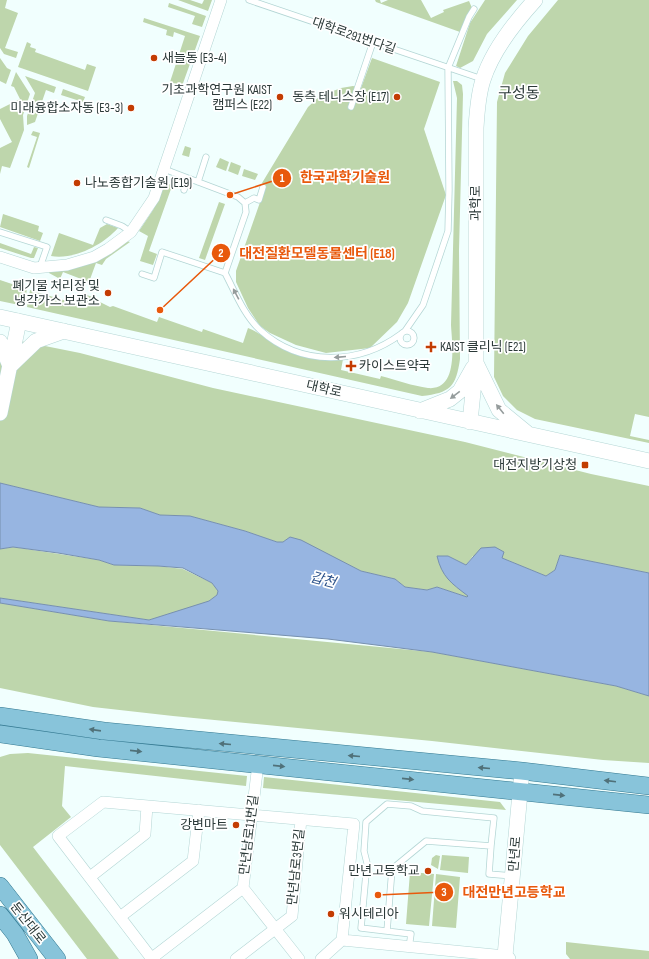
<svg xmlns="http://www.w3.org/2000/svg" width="649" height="959" font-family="'Sofia Sans Condensed','Noto Sans KR',sans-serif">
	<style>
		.green { fill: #bed6ac }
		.water { fill: #97b5e1; stroke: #7790ae }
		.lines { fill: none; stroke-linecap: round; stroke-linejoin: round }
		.lane-casing { stroke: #b4d6d5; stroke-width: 7 }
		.street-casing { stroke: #b4d6d5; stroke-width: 12 }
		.secondary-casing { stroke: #b4d6d5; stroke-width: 16 }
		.primary-casing { stroke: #347991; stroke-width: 18 }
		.lane { stroke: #fff; stroke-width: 5.5 }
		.street { stroke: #fff; stroke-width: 11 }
		.secondary { stroke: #fff; stroke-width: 15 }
		.primary { stroke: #88c4da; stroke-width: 17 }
		.oneway { fill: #959c9c }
		.oneway2 { fill: #507179 }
		.poi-dot { fill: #c33c02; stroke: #fff; stroke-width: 1.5 }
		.labels { text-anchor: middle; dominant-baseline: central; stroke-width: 3.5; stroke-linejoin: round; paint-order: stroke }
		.street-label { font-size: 13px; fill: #2b3938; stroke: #fff }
		.poi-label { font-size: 13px; fill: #2b3938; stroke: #fff; text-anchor: end }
		.water-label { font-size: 14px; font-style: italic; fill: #2c528a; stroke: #fff }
		.quarter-label { font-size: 15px; fill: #2b3938; stroke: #fff }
		.leader { fill: none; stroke: #e8590c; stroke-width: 1.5 }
		.callout-dot { fill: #e8590c; stroke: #fff; stroke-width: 1.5 }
		.mark-label { font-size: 12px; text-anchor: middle; font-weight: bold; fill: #fff }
		.callout-label { font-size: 14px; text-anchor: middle; font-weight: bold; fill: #e8590c; stroke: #fff; stroke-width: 3.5; stroke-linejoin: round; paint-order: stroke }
	</style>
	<rect width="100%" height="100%" fill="#f1fffe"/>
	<path class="green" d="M 0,0 L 7,0 L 5,8 L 18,13 L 5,48 L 18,52 L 16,58 L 4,54 L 0,48 Z
		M 178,0 L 190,0 L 202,4 L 204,0 L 212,0 L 208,11 Z
		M 375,0 L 380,0 L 381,3 L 388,0 L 421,0 L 431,18 L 444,12 L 443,10 L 469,1 L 472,8 L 460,32 L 376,2 Z
		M 485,0 L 517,0 L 487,34 L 473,61 L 460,68 L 456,66 L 470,23 Z
		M 558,0 L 649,0 L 649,417 L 635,414 L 630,436 L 649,440 L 649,443 L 535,419 L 517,410 L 503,396 L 494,377 L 497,102 L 505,73 L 528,36 Z
		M 169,3 L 206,16 L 202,27 L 192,24 L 195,16 L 168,7 Z
		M 144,18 L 200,36 L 182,86 L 170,82 L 185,36 L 174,32 L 173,37 L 166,35 L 167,30 L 143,22 Z
		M 27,42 L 31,44 L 30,47 L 36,49 L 35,52 L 85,70 L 87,64 L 96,67 L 88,91 L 18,67 Z
		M 0,58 L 7,68 L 11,70 L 6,84 L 0,81 Z
		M 372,58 L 440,82 L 424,129 L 446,195 L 408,303 L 397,322 L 370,348 L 326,353 L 296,345 L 270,333 L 260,326 L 248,308 L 236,282 L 236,271 L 266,185 L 262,183 L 308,107 L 320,96 L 341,88 L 353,86 L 361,88 Z
		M 16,72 L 30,94 L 23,115 L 24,130 L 10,168 L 2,166 L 0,174 L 0,148 L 12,142 L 0,119 L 0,109 L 20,99 L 14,87 L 11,86 Z
		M 25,76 L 56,87 L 54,93 L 46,90 L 35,122 L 27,125 L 27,116 L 35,93 Z
		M 453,81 L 457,81 L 462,85 L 463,94 L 459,250 L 460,359 C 456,387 450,393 422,396 L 27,307 L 30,290 L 80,305 L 84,294 L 98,299 L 98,301 L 110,307 L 113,306 L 157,322 L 159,317 L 202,332 L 203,329 L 243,343 L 248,328 C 261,333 271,342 283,349 C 301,359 322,361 343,359 L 341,370 L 380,379 L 381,376 C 396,380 413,386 428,388 C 459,391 452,343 451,325 L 457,98 Z
		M 63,89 L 85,97 L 83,102 L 61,95 Z
		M 33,131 L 40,133 L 29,168 L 27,167 L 37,137 L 31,135 Z
		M 185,146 L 191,148 L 189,157 L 182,155 Z
		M 220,158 L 229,162 L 226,171 L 216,167 Z
		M 231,162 L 241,166 L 238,175 L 228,171 Z
		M 244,169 L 258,174 L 255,180 L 242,176 Z
		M 169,184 L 172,186 L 149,251 L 157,254 L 153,265 L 140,261 L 148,236 L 139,231 L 153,210 L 164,186 Z
		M 219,202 L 225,204 L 205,260 L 199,258 Z
		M 3,214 L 39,226 L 38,231 L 43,233 L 40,241 L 0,227 Z
		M 107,224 L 118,228 C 103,245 74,260 51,256 L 59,233 L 93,245 L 100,228 Z
		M 127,241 L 130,242 L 106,259 L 102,265 L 96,263 L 89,282 L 63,272 L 60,279 L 49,273 L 49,272 C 77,269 106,262 127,241 Z
		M 0,243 L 31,254 L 34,247 L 38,248 L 34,258 L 31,258 L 0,248 Z
		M 0,280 L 27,289 L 24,306 L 0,301 Z
		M 0,337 L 80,353 L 213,388 L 465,442 L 591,474 L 649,486 L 649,573 L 560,555 L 555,570 L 546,576 L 501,558 L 473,556 L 466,565 L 448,556 L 455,586 L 469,596 L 467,597 L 437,587 L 427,590 L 405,587 L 395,579 L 361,571 L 291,537 L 283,542 L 277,542 L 245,531 L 190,516 L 160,515 L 140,508 L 99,507 L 0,483 Z
		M 13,547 L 99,560 L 114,565 L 158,566 L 183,569 L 212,583 L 218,591 L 217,595 L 209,601 L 197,606 L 149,620 L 0,598 L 0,549 Z
		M 0,603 L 109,621 L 432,652 L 616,686 L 649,696 L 649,763 L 603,760 L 432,741 L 173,716 L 93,707 L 0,688 Z
		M 28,753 L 247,776 L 246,786 L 65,766 L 62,806 L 71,817 L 33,847 L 119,959 L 87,959 L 0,845 L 0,757 L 10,754 Z
		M 264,777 L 500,802 L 506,810 L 263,788 Z
		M 436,855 L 440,856 L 438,869 L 431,865 L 432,858 Z
		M 442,855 L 469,857 L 468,873 L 440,870 Z
		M 410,872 L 434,874 L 429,926 L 406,924 Z
		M 436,874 L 460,877 L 456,928 L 432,926 Z
		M 566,942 L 649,951 L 649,959 L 570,959 L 566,954 Z"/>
	<path class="water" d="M 0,483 L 99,507 L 140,508 L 160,515 L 190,516 L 245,531 L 277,542 L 283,542 L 290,537 L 301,540 L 361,571 L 395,579 L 405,587 L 427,590 L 437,587 L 467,597 L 468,596 C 451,583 442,577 437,556 L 448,556 L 466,565 L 481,548 L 495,547 L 504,552 L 502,558 L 546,576 L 555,570 L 560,555 L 649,573 L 649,696 L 616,686 L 432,652 L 328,639 L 109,621 L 0,603 L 0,598 L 149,620 L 209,601 L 217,595 L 218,591 L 212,583 L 183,568 L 158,566 L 114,565 L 99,560 L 58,553 L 13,547 L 0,549 Z"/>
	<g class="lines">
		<defs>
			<path id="lane" d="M 249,0 L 482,79
				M 351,107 L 373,42
				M 198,182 L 206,157
				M 184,190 L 187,178
				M 245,203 L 254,198 L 259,200 L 263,187
				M 106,220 L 122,226 L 131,232
				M 0,232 L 47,247 L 40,267
				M 225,273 C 235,292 244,315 260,330 C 301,367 359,365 401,334
				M 142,274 L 154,278 L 162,252 L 225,273 L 246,212 L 245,203 L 238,197 L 164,169
				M400 338a7 7 0 1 1 14 0a7 7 0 1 1-14 0Z
				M 405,331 L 423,305 L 448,231 L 449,190 L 448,68 L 469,17 L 474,9
				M 387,931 L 392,869 L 426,841 L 491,846 L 489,874 L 512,876
				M 409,948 L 411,934 L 361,928 L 367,863 L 364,851 L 366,822 L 387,804 L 411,806 L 422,811 L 494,818 L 491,846"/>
			<path id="street" d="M 0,257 L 34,268 L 67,265 L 94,257 L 108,249 L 131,232 L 154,198 L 221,0
				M 258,764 L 243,888 L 299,959
				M 90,877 L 145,834 L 147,806
				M 120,917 L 193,861 L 199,810
				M 152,958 L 243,888
				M 152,959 L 58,836 L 103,802 L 354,824 L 342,940
				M 236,959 L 292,916 L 301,819
				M 321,959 L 342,940 L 505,956"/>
			<path id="secondary" d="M 0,317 L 649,461
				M 0,342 L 10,366
				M 476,363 L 499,410 L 527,433
				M 10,366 L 36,341 L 64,331
				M 420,411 L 450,399 L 460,391 L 473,368
				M 0,413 L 19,321
				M 470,422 L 476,362 L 476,128 C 477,112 478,95 483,80 C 492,51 515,22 535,0
				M 508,959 L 505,956 L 522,771"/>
			<path id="primary" d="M 0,716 L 104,731 L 522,771 L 649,786
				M 0,734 L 98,748 L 649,805
				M 0,886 L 57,959
				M 0,915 L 15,934 L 29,959"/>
		</defs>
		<use href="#lane" class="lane-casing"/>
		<use href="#street" class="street-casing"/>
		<use href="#secondary" class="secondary-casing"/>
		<use href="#primary" class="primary-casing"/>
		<use href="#lane" class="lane"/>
		<use href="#street" class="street"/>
		<use href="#secondary" class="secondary"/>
		<use href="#primary" class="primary"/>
	</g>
	<defs><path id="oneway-solid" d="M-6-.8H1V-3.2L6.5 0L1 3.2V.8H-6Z"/></defs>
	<g class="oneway">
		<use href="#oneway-solid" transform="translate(236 294) rotate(-118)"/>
		<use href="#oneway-solid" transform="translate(340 357) rotate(175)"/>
		<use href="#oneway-solid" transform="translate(455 395) rotate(143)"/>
		<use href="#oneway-solid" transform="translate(500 409) rotate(-129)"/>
	</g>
	<g class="oneway2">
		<use href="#oneway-solid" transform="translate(95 730) rotate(-172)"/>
		<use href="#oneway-solid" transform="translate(225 744) rotate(-175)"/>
		<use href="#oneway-solid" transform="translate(136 751) rotate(6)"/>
		<use href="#oneway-solid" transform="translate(354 756) rotate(-175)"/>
		<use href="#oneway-solid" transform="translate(279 766) rotate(6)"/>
		<use href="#oneway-solid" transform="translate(484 768) rotate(-175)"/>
		<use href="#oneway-solid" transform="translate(408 779) rotate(6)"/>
		<use href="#oneway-solid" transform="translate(610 781) rotate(-173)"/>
		<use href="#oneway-solid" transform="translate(559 795) rotate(6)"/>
	</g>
	<g class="poi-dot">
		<circle cx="154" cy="58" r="4"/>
		<circle cx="280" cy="97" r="4"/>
		<circle cx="397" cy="97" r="4"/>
		<circle cx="131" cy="108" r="4"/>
		<circle cx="77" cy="183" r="4"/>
		<circle cx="108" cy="293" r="4"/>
		<path d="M429 341h4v4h4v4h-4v4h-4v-4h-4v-4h4z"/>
		<path d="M349 360h4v4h4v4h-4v4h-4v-4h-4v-4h4z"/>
		<rect x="581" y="461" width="8" height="8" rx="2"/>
		<circle cx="236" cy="825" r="4"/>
		<circle cx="428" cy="871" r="4"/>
		<circle cx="331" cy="914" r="4"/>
	</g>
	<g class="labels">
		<g class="street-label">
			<text transform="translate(354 36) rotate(19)">대학로291번다길</text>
			<text transform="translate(476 203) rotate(-90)">과학로</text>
			<text transform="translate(324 389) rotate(13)">대학로</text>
			<text transform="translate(249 835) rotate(-83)">만년남로11번길</text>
			<text transform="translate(515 854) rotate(-85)">만년로</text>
			<text transform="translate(296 867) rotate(-84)">만년남로3번길</text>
			<text transform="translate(28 923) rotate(52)">둔산대로</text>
		</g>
		<g class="poi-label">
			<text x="162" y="58" text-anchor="start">새늘동 (E3-4)</text>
			<text x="272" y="90">기초과학연구원 KAIST<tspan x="272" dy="15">캠퍼스 (E22)</tspan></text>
			<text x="389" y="97">동측 테니스장 (E17)</text>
			<text x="123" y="108">미래융합소자동 (E3-3)</text>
			<text x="85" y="183" text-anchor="start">나노종합기술원 (E19)</text>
			<text x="100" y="286">폐기물 처리장 및<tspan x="100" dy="15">냉각가스 보관소</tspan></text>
			<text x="440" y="347" text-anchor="start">KAIST 클리닉 (E21)</text>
			<text x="359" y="366" text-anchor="start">카이스트약국</text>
			<text x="577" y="465">대전지방기상청</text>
			<text x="228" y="825">강변마트</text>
			<text x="420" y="871">만년고등학교</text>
			<text x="339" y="914" text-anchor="start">워시테리아</text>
		</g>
		<g class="water-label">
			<text transform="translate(323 580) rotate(15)">갑천</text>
		</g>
		<g class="quarter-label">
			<text x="519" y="93">구성동</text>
		</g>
	</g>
	<path class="leader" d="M230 195L282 178M160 310L221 253M378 895L444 892"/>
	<g class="callout-dot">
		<circle cx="230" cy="195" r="4"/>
		<circle cx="160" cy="310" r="4"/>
		<circle cx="378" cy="895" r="4"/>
		<circle cx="282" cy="178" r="10"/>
		<circle cx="221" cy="253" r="10"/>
		<circle cx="444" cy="892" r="10"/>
	</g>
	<g class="mark-label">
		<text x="282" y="182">1</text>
		<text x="221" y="257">2</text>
		<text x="444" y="896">3</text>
	</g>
	<g class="callout-label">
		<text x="345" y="182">한국과학기술원</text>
		<text x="317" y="258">대전질환모델동물센터 (E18)</text>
		<text x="514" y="897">대전만년고등학교</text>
	</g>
</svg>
